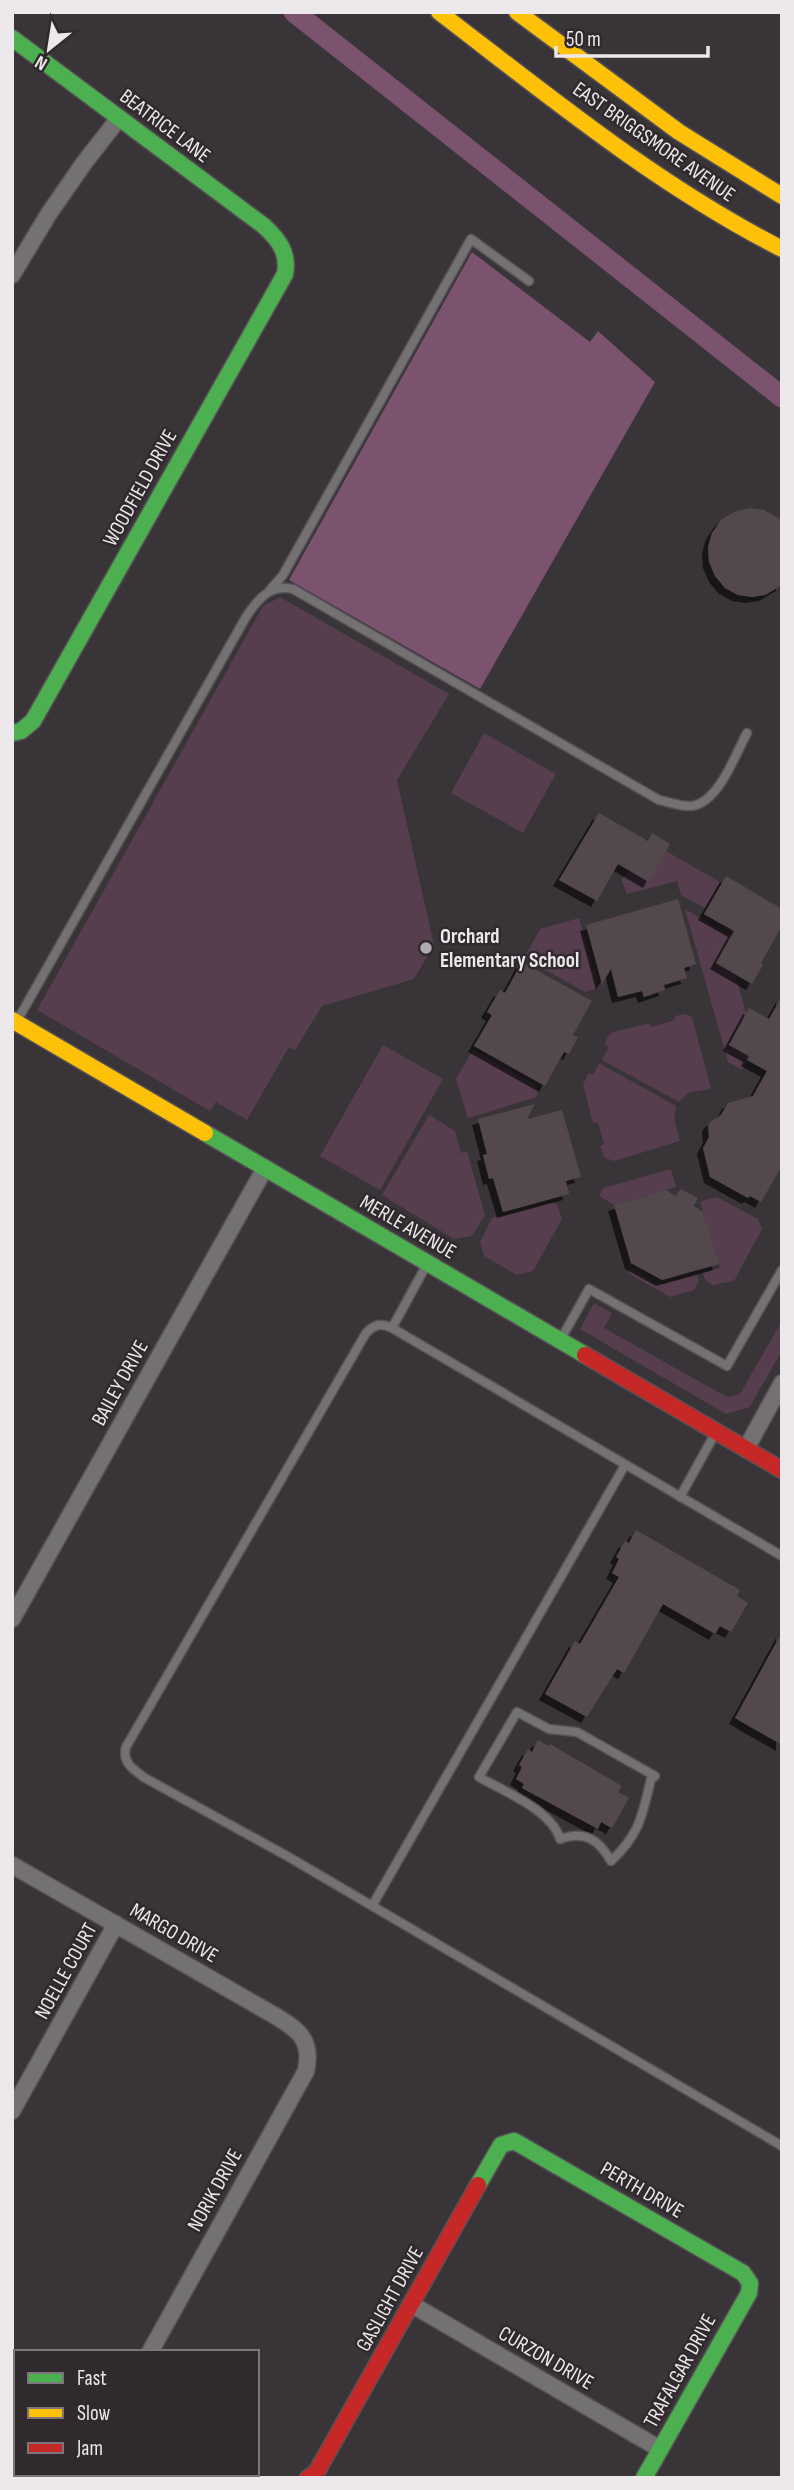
<svg xmlns="http://www.w3.org/2000/svg" width="794" height="2490" font-family="'Sofia Sans Condensed',sans-serif">
	<style>
		.green { fill: #563e4f }
		.water { fill: #7b536f }
		.lines { fill: none; stroke-linecap: round; stroke-linejoin: round }
		.canal { stroke: #7b536f; stroke-width: 21 }
		.building { fill: #52484e; filter: url(#shadow) }
		.lane-casing { stroke: #565154; stroke-width: 11 }
		.street-casing { stroke: #565154; stroke-width: 19 }
		.fast-casing { stroke: #565154; stroke-width: 19 }
		.slow-casing { stroke: #565154; stroke-width: 19 }
		.jam-casing { stroke: #565154; stroke-width: 19 }
		.lane { stroke: #747173; stroke-width: 8 }
		.street { stroke: #747173; stroke-width: 16 }
		.fast { stroke: #4caf50; stroke-width: 16 }
		.slow { stroke: #ffc107; stroke-width: 16 }
		.jam { stroke: #c62828; stroke-width: 16 }
		.poi-dot { fill: #aea9ac; stroke: #30292e; stroke-width: 2.5 }
		.labels { text-anchor: middle; dominant-baseline: central; stroke-width: 5; stroke-linejoin: round; paint-order: stroke }
		.street-label { font-size: 21px; fill: #ede8eb; stroke: #30292e }
		.poi-label { font-size: 21px; font-weight: bold; fill: #ede8eb; stroke: #30292e; text-anchor: start }
	</style>
	<defs>
		<filter id="shadow"><feDropShadow dx="-6" dy="6" stdDeviation="0" flood-color="#0009"/></filter>
	</defs>
	<rect width="100%" height="100%" fill="#393437"/>
	<path class="green" d="M 280,597 L 449,694 L 397,780 L 434,945 L 414,979 L 322,1006 L 295,1050 L 289,1047 L 247,1120 L 216,1102 L 210,1111 L 37,1010 L 263,606 Z
		M 484,733 L 556,774 L 523,833 L 451,793 Z
		M 666,851 L 720,882 L 705,908 L 681,895 L 677,881 L 627,894 L 621,880 L 630,871 L 649,881 Z
		M 685,909 L 749,947 L 727,943 L 716,962 L 735,974 L 746,1013 L 729,1044 L 749,1056 L 742,1070 L 728,1062 Z
		M 579,918 L 599,988 L 585,992 L 524,958 L 540,929 Z
		M 685,1014 L 692,1017 L 711,1089 L 688,1093 L 679,1102 L 602,1060 L 609,1047 L 604,1044 L 610,1033 L 649,1023 L 651,1027 L 675,1020 L 675,1016 Z
		M 383,1045 L 443,1079 L 380,1190 L 320,1156 Z
		M 473,1050 L 534,1084 L 538,1090 L 537,1097 L 468,1118 L 456,1079 Z
		M 599,1063 L 676,1106 L 674,1119 L 680,1141 L 614,1161 L 605,1158 L 600,1146 L 604,1144 L 598,1122 L 593,1123 L 583,1084 L 589,1073 L 593,1075 Z
		M 429,1115 L 455,1131 L 461,1153 L 467,1151 L 485,1215 L 472,1236 L 454,1239 L 382,1195 Z
		M 671,1169 L 676,1187 L 614,1205 L 599,1196 L 603,1188 Z
		M 717,1197 L 758,1219 L 762,1229 L 734,1281 L 713,1285 L 705,1280 L 703,1273 L 720,1268 L 700,1202 Z
		M 553,1202 L 557,1205 L 562,1219 L 533,1271 L 517,1275 L 484,1256 L 480,1242 L 492,1218 Z
		M 630,1269 L 660,1285 L 697,1275 L 699,1281 L 694,1290 L 670,1297 L 628,1273 Z
		M 594,1303 L 612,1313 L 604,1328 L 727,1397 L 740,1394 L 782,1321 L 782,1350 L 750,1407 L 726,1414 L 580,1329 Z"/>
	<path class="water" d="M 472,252 L 590,342 L 598,331 L 655,382 L 480,689 L 289,580 Z"/>
	<g class="lines">
		<path class="canal" d="M 294,12 L 782,397"/>
	</g>
	<path class="building" d="M 749,508 L 764,510 L 782,520 L 782,585 L 765,595 L 752,597 L 738,595 L 725,588 L 715,576 L 709,562 L 708,547 L 712,533 L 721,520 L 734,512 Z
		M 599,813 L 648,841 L 652,833 L 670,844 L 649,882 L 618,864 L 597,901 L 559,880 Z
		M 726,876 L 782,909 L 782,926 L 761,963 L 763,965 L 752,984 L 716,963 L 734,931 L 704,914 Z
		M 678,899 L 696,964 L 684,968 L 687,978 L 664,985 L 665,990 L 644,997 L 642,991 L 618,997 L 611,969 L 602,984 L 586,925 Z
		M 522,962 L 592,1001 L 573,1035 L 578,1037 L 569,1054 L 564,1052 L 545,1086 L 474,1046 L 492,1015 L 487,1012 L 500,990 L 505,993 Z
		M 782,996 L 782,1166 L 761,1202 L 750,1196 L 748,1198 L 710,1177 L 703,1148 L 709,1137 L 708,1126 L 710,1122 L 721,1115 L 728,1103 L 753,1096 L 767,1071 L 747,1060 L 749,1056 L 729,1045 L 749,1008 L 769,1019 Z
		M 535,1104 L 527,1119 L 562,1110 L 581,1177 L 566,1181 L 569,1194 L 503,1212 L 493,1178 L 489,1179 L 483,1155 L 487,1154 L 478,1119 Z
		M 680,1189 L 698,1198 L 694,1206 L 703,1212 L 719,1264 L 662,1280 L 631,1263 L 614,1205 L 666,1190 L 676,1196 Z
		M 636,1530 L 740,1590 L 737,1596 L 748,1603 L 731,1632 L 720,1626 L 715,1634 L 663,1604 L 624,1673 L 617,1669 L 587,1717 L 545,1694 L 575,1641 L 580,1644 L 619,1577 L 612,1573 L 619,1559 L 616,1557 L 625,1541 L 629,1543 Z
		M 782,1632 L 782,1745 L 735,1718 Z
		M 538,1740 L 549,1746 L 550,1744 L 622,1786 L 618,1792 L 629,1798 L 612,1828 L 601,1822 L 598,1829 L 522,1788 L 524,1784 L 516,1779 L 522,1767 L 519,1765 L 528,1749 L 532,1752 Z"/>
	<g class="lines">
		<defs>
			<path id="lane" d="M 269,591 L 283,575 L 471,239 L 529,281
				M 17,1021 L 246,617 C 258,599 270,584 293,589 L 659,800 C 669,802 682,807 692,806 C 719,802 735,755 747,733
				M 392,1328 L 426,1266
				M 561,1339 L 589,1289 L 727,1366 L 782,1270
				M 680,1497 L 716,1432
				M 782,1556 L 392,1328 C 381,1323 375,1324 366,1333 L 126,1747 C 122,1763 133,1769 145,1778 L 287,1856 L 782,2146
				M 517,1712 L 549,1729 L 577,1732 L 655,1776 L 651,1779 C 642,1816 640,1834 611,1861 C 599,1840 585,1830 560,1839 C 552,1810 503,1791 479,1777 Z
				M 372,1906 L 625,1465"/>
			<path id="street" d="M 12,275 L 48,215 L 84,163 L 119,118
				M 746,1449 L 782,1383
				M 12,1619 L 265,1168
				M 12,1865 L 272,2014 C 297,2029 313,2038 306,2071 L 150,2352
				M 12,2111 L 116,1924
				M 411,2304 L 660,2449
				M 80,2478 L 82,2474"/>
			<path id="fast" d="M 12,38 L 264,226 C 279,240 289,253 285,274 L 33,721 L 21,731 L 12,733
				M 205,1133 L 585,1355
				M 478,2185 L 501,2145 L 514,2141 L 743,2273 L 750,2283 L 749,2293 L 644,2478
				M 12,2462 L 16,2463
				M 39,2474 L 46,2478"/>
			<path id="slow" d="M 439,12 C 550,97 657,185 782,249
				M 517,12 L 679,132 L 782,196
				M 12,1020 L 205,1133"/>
			<path id="jam" d="M 585,1355 L 782,1470
				M 308,2478 L 316,2473 L 478,2185"/>
		</defs>
		<use href="#lane" class="lane-casing"/>
		<use href="#street" class="street-casing"/>
		<use href="#fast" class="fast-casing"/>
		<use href="#slow" class="slow-casing"/>
		<use href="#jam" class="jam-casing"/>
		<use href="#lane" class="lane"/>
		<use href="#street" class="street"/>
		<use href="#fast" class="fast"/>
		<use href="#slow" class="slow"/>
		<use href="#jam" class="jam"/>
	</g>
	<circle class="poi-dot" cx="426" cy="948" r="7"/>
	<g class="labels">
		<g class="street-label">
			<text transform="translate(165 126) rotate(37)">BEATRICE LANE</text>
			<text transform="translate(654 142) rotate(35)">EAST BRIGGSMORE AVENUE</text>
			<text transform="translate(140 488) rotate(-61)">WOODFIELD DRIVE</text>
			<text transform="translate(408 1227) rotate(30)">MERLE AVENUE</text>
			<text transform="translate(120 1383) rotate(-61)">BAILEY DRIVE</text>
			<text transform="translate(174 1933) rotate(30)">MARGO DRIVE</text>
			<text transform="translate(66 1971) rotate(-61)">NOELLE COURT</text>
			<text transform="translate(215 2190) rotate(-61)">NORIK DRIVE</text>
			<text transform="translate(642 2190) rotate(30)">PERTH DRIVE</text>
			<text transform="translate(390 2299) rotate(-61)">GASLIGHT DRIVE</text>
			<text transform="translate(546 2358) rotate(30)">CURZON DRIVE</text>
			<text transform="translate(680 2371) rotate(-61)">TRAFALGAR DRIVE</text>
		</g>
		<g class="poi-label">
			<text x="440" y="936">Orchard<tspan x="440" dy="24">Elementary School</tspan></text>
		</g>
	</g>
	<rect width="794" height="2490" fill="none" stroke="#ede8eb" stroke-width="28"/>
	<rect x="14" y="2350" width="245" height="126" fill="#30292e" stroke="#7c757a" stroke-width="2"/>
	<rect x="28" y="2373" width="35" height="10" fill="#4caf50" stroke="#7c757a" stroke-width="2"/>
	<text x="77" y="2385" font-size="21" fill="#ede8eb">Fast</text>
	<rect x="28" y="2408" width="35" height="10" fill="#ffc107" stroke="#7c757a" stroke-width="2"/>
	<text x="77" y="2420" font-size="21" fill="#ede8eb">Slow</text>
	<rect x="28" y="2443" width="35" height="10" fill="#c62828" stroke="#7c757a" stroke-width="2"/>
	<text x="77" y="2455" font-size="21" fill="#ede8eb">Jam</text>
	<g transform="translate(49 49) rotate(210)" stroke="#30292e" stroke-width="5" paint-order="stroke">
	<path d="M0-5L12 26L0 18L-12 26Z" fill="#ede8eb"/>
	<text y="-10" font-size="19" font-weight="bold" text-anchor="middle" fill="#ede8eb">N</text>
	</g>
	<path d="M556 46v10h152v-10" fill="none" stroke="#ede8eb" stroke-width="3.5"/>
	<text x="566" y="46" font-size="21" fill="#ede8eb" stroke="#30292e" stroke-width="5" paint-order="stroke">50 m</text>
</svg>
